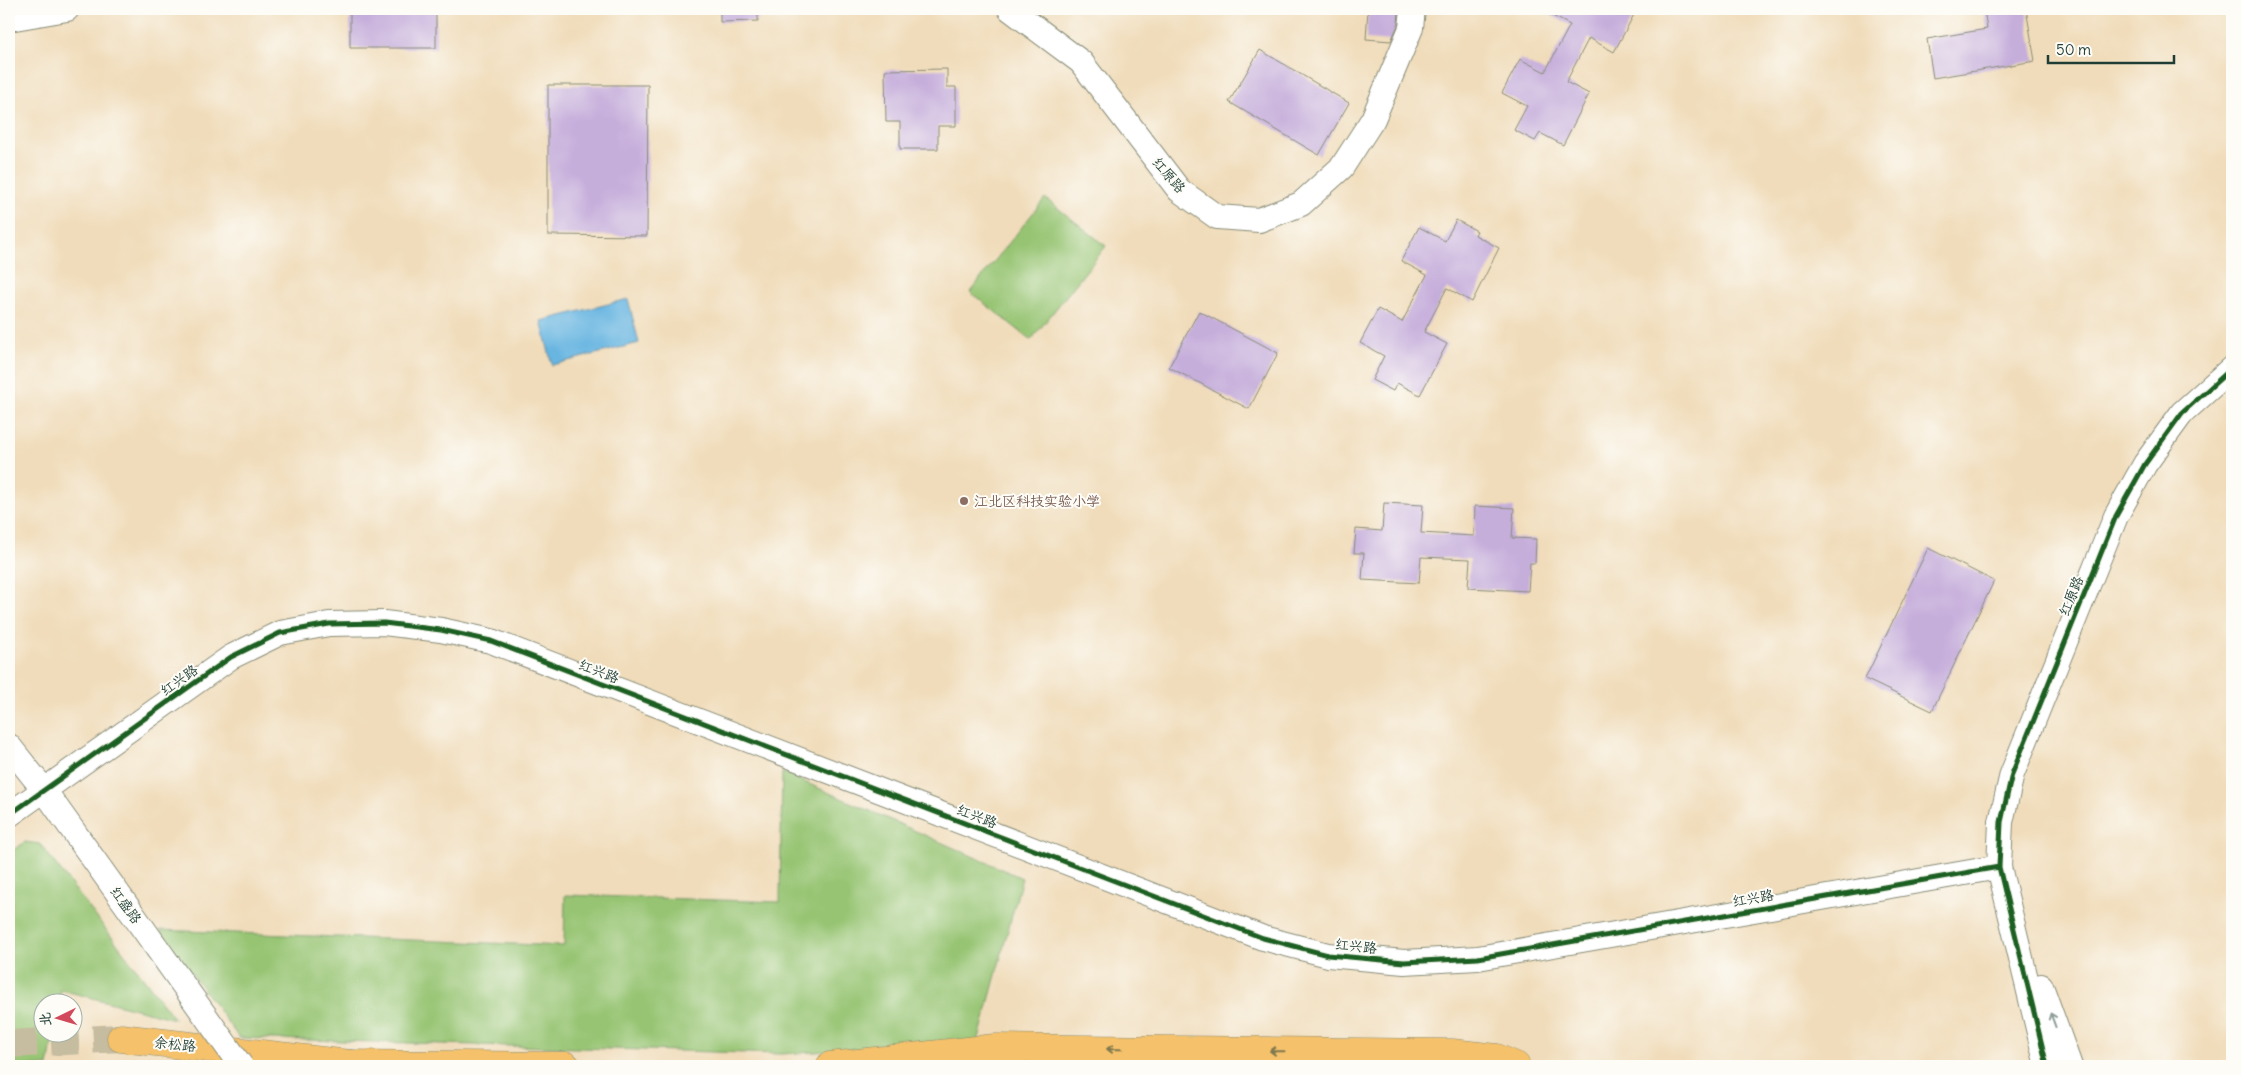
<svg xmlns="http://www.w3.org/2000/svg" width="2241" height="1075" font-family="Delius,'LXGW WenKai TC',sans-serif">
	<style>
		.green { fill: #96c472; stroke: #5a8053 }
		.water { fill: #67b5e1; stroke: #43798a }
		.building { fill: #c6aedb }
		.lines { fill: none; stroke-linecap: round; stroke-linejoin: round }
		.highway-tunnel { stroke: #c6bc9f; stroke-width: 28; stroke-dasharray: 28 14; stroke-linecap: butt }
		.minor-casing { stroke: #888c77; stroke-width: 26 }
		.major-casing { stroke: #888c77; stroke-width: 29 }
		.highway-casing { stroke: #888c77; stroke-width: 29 }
		.minor { stroke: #fff; stroke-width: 24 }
		.major { stroke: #f5c16b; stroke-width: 28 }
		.highway { stroke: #f5c16b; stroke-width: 28 }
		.minor-bridge-casing { stroke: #888c77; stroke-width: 26; stroke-linecap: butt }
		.minor-bridge { stroke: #fff; stroke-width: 24 }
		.cycleway-casing { stroke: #fdfcf7; stroke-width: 8 }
		.cycleway { stroke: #1b5e20; stroke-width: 5 }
		.oneway { stroke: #8f9e9a }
		.oneway2 { stroke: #7f784d }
		.education-dot { fill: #8d6e63; stroke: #fdfcf7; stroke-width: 2 }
		.labels { text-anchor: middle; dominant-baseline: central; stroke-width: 4; stroke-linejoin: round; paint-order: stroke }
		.street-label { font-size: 14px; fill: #1f3d34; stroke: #fdfcf7 }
		.education-label { font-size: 14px; fill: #785e54; stroke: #fdfcf7; text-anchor: start }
	</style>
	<rect width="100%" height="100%" fill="#fdfcf7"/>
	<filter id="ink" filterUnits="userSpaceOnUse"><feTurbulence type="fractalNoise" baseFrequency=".02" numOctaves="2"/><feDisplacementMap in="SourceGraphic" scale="10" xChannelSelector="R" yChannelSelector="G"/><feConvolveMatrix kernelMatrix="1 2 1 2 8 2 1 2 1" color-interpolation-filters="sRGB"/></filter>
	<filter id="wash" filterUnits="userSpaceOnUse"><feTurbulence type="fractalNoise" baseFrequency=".0096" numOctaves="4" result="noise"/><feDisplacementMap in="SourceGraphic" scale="20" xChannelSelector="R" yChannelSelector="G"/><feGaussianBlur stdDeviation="1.12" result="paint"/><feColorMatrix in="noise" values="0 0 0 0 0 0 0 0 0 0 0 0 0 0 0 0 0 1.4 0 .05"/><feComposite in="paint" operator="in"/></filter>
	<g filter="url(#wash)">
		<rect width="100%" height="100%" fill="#f0dcba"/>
		<path class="green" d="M 1045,198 L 1106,246 L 1031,340 L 970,292 Z
			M 782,772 L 1022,878 L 978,1042 L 781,1054 L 239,1038 L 160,930 L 564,946 L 565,895 L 780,902 Z
			M 25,842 L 40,844 L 175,1019 L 61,990 L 59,1002 L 42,1002 L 42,1032 L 54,1033 L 48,1066 L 9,1066 L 9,853 Z"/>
		<path class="water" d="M 628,299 L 639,343 L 552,365 L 541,321 Z"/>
		<g id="blocks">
			<path class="building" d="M 350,9 L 436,9 L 436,48 L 350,48 Z
				M 720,9 L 758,9 L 758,21 L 720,22 Z
				M 1368,9 L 1399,9 L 1398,25 L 1391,41 L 1366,39 Z
				M 1539,9 L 1637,9 L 1614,52 L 1589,38 L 1566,82 L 1589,94 L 1563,145 L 1540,133 L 1535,141 L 1514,130 L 1527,106 L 1502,93 L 1520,59 L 1545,72 L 1570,25 Z
				M 1984,9 L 2026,9 L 2035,61 L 1933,78 L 1927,39 L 1987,29 Z
				M 1260,50 L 1349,103 L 1319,155 L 1229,102 Z
				M 947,69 L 947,87 L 956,87 L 956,126 L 938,126 L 938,149 L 900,149 L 900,122 L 886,122 L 885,70 Z
				M 548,85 L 648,85 L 647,236 L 548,235 Z
				M 1456,220 L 1477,231 L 1475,235 L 1499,248 L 1472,302 L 1447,288 L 1424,332 L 1447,344 L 1420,395 L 1397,383 L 1393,391 L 1372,380 L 1384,356 L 1360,343 L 1378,309 L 1402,322 L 1427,275 L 1401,261 L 1419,227 L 1445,241 Z
				M 1199,311 L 1278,353 L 1249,409 L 1169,367 Z
				M 1384,503 L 1423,505 L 1421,533 L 1474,536 L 1475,506 L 1514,508 L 1512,538 L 1536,539 L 1535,563 L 1530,563 L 1528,591 L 1468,588 L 1470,559 L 1421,557 L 1419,583 L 1362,580 L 1364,553 L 1354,553 L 1356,529 L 1382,531 Z
				M 1928,548 L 1994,581 L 1932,711 L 1865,679 Z"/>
		</g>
	</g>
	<g filter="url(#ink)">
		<use href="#blocks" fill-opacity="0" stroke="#888c77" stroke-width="1"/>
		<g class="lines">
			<path class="highway-tunnel" d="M 9,1044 L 121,1038"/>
			<defs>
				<path id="minor" d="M 1010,9 L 1081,62 L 1179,190 L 1217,217 L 1259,220 L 1301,204 L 1342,167 L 1373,119 L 1411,28 L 1413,9
					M 9,19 L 67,9
					M 9,746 L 44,790 L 157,948
					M 9,815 L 231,657 L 280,633 L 329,624 L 384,623 L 441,630 L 491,641 L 1263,938 L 1328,955 L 1404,962 L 1478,958 L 1999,867
					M 2041,986 L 2070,1066
					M 2047,1066 L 1999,867 L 2001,822 L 2012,774 L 2116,516 L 2145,464 L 2182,413 L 2232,368"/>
				<path id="major" d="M 348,1064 L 566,1066
					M 830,1066 L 995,1048 L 1452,1053 L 1497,1058 L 1516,1066"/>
				<path id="highway" d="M 121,1038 L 367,1066"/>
			</defs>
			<use href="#minor" class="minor-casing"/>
			<use href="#major" class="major-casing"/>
			<use href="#highway" class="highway-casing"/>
			<use href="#minor" class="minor"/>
			<use href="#major" class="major"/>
			<use href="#highway" class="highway"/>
			<defs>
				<path id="minor-bridge" d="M 157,948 L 241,1066"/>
			</defs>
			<use href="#minor-bridge" class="minor-bridge-casing"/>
			<use href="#minor-bridge" class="minor-bridge"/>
			<defs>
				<path id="cycleway" d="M 9,815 L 231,657 L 280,633 L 329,624 L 384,623 L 441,630 L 491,641 L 1263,938 L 1328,955 L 1404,962 L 1478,958 L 1999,867
					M 2047,1066 L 1999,867 L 2001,822 L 2012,774 L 2116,516 L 2145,464 L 2182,413 L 2232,368"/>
			</defs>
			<use href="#cycleway" class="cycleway-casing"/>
			<use href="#cycleway" class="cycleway"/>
		</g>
		<defs><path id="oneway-shaft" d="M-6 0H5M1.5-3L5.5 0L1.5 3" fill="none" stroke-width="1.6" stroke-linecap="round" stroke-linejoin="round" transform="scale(1.25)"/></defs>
		<use class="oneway" href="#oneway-shaft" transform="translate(2053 1020) rotate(-110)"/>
		<g class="oneway2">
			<use href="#oneway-shaft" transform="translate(1114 1049) rotate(-179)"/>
			<use href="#oneway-shaft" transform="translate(1277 1051) rotate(-179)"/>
		</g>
	</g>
	<circle class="education-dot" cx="964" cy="501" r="5"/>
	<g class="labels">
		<g class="street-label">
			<text transform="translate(1169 175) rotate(49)">红原路</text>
			<text transform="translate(2071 596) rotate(-68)">红原路</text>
			<text transform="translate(599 671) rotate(21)">红兴路</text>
			<text transform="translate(179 680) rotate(-35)">红兴路</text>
			<text transform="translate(977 816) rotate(21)">红兴路</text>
			<text transform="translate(1753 898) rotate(-10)">红兴路</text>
			<text transform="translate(126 905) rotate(54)">红盛路</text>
			<text transform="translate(1356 946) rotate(6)">红兴路</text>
			<text transform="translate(175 1044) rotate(6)">余松路</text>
		</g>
		<g class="education-label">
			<text x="974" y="501">江北区科技实验小学</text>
		</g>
	</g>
	<rect width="2241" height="1075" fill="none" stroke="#fdfcf7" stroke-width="30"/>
	<g transform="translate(58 1018) rotate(265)"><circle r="24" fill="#fdfcf7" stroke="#a4b0a9"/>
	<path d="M0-4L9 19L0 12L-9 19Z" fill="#d1495b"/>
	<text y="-8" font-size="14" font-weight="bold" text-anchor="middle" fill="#1f3d34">北</text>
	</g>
	<path d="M2048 55v8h126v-8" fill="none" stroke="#1f3d34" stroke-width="2.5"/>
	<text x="2056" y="55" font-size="15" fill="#1f3d34" stroke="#fdfcf7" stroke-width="4" paint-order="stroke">50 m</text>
</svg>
